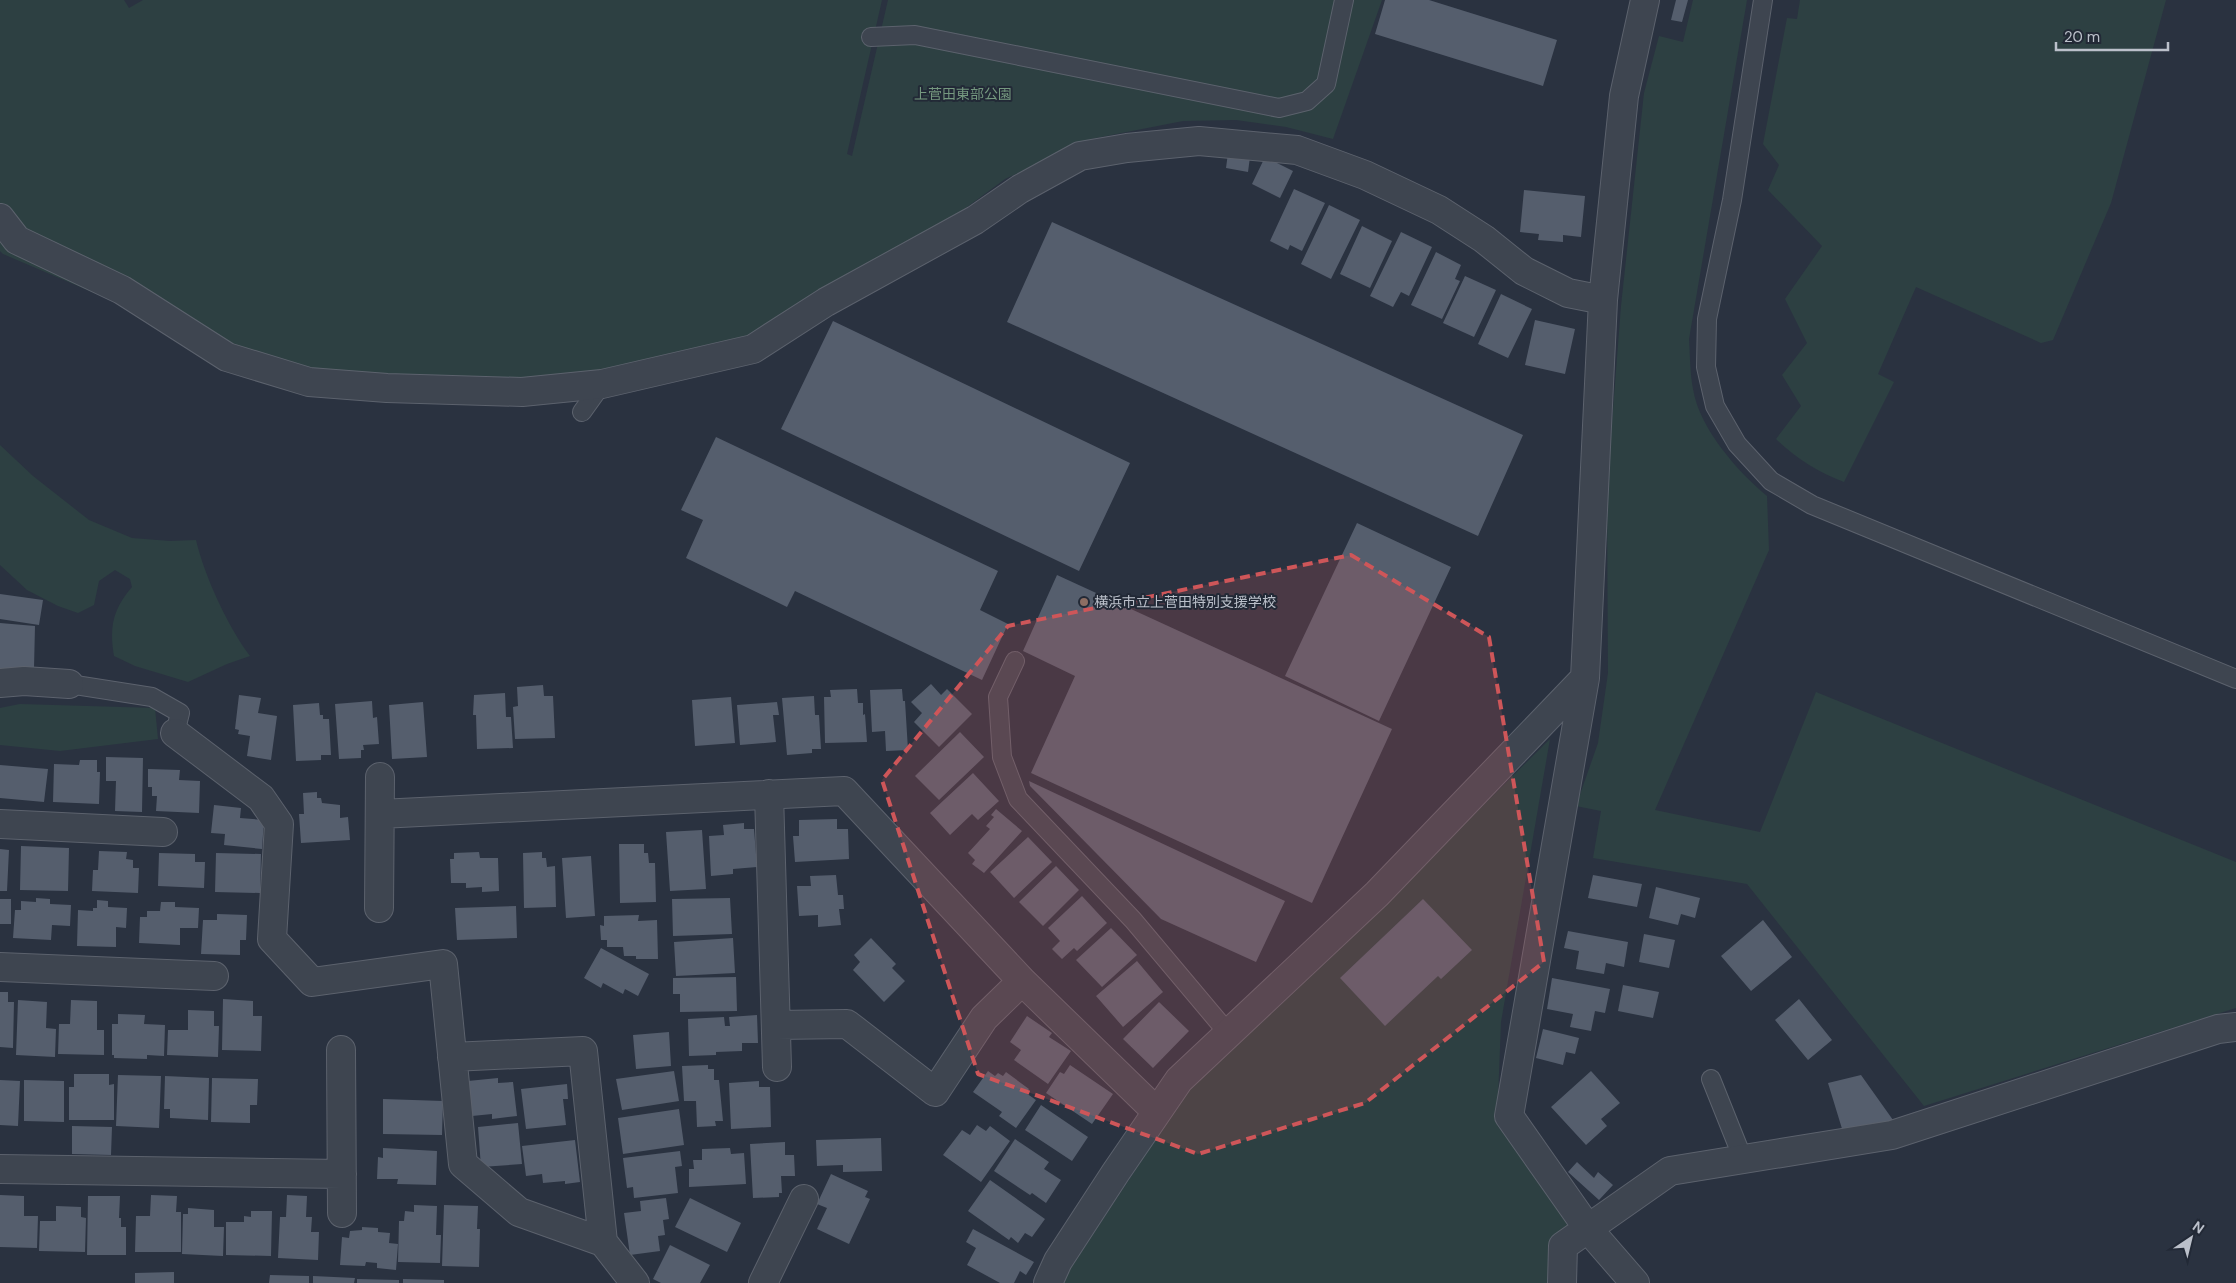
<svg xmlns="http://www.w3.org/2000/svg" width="2236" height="1283" font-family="'DM Sans','Noto Sans JP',sans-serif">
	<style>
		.green { fill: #2d4042 }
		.building { fill: #555e6d }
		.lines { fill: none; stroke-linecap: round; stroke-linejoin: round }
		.service-casing { stroke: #5c626d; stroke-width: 20 }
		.minor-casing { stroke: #5c626d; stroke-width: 30 }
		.service { stroke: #3e4550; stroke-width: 18 }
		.minor { stroke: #3e4550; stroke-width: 28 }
		.marked { fill: #ce5659; fill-opacity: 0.2; stroke: #ce5659; stroke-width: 4; stroke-dasharray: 10 6; stroke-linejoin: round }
		.education-dot { fill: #8d6e63; stroke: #222936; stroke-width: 2 }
		.labels { text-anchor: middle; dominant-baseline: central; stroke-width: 4; stroke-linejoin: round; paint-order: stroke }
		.park-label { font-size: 14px; fill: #75987f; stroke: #222936 }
		.poi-label { font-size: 14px; fill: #bbc0ca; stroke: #222936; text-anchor: start }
	</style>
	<rect width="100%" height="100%" fill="#2a3240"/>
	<path class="green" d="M 0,0 L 124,0 L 129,8 L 143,0 L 882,0 L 847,154 L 852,156 L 888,0 L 1382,0 L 1333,139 L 1286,127 L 1236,120 L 1183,121 L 1091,139 L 1005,179 L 940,227 L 750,344 L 525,385 L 309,377 L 120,304 L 3,254 L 0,251 Z
		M 1693,0 L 1747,0 L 1689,339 C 1690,355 1690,373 1693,389 C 1699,428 1738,472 1767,496 L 1769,550 L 1655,810 L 1760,832 L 1816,692 L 2236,862 L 2236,1008 L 1924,1106 L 1747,884 L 1593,858 L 1601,811 L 1576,806 L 1598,743 L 1608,673 L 1607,487 L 1621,306 L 1644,93 L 1659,36 L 1683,42 Z
		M 1800,0 L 2166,0 L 2111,203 L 2053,340 L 2041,343 L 1916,287 L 1878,374 L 1894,382 L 1844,482 C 1818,472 1797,459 1776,439 L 1801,406 L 1782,375 L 1807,343 L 1785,299 L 1822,246 L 1768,190 L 1779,165 L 1763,144 L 1787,18 L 1797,19 Z
		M 0,445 L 33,476 L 89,520 L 132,538 L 170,541 L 196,540 C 204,575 228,627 250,656 L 227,664 L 188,682 L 135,666 L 114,656 C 109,627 113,609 132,587 L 130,579 L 115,570 L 99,581 L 94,605 L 78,613 L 58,606 L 27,590 L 0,565 Z
		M 20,704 L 155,708 L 158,739 L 60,751 L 0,745 L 0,708 Z
		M 1550,739 L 1501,1022 L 1497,1125 L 1576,1226 L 1557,1283 L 1061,1283 L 1188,1090 L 1331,956 Z"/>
	<path class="building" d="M 1385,0 L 1429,0 L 1557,40 L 1543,86 L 1375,34 Z
		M 1676,0 L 1688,0 L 1682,22 L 1671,20 Z
		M 1228,153 L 1250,157 L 1248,172 L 1226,168 Z
		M 1265,157 L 1293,171 L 1280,198 L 1252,184 Z
		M 1294,189 L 1325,203 L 1302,251 L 1290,245 L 1288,250 L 1270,241 Z
		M 1524,190 L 1585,196 L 1581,237 L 1563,235 L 1563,242 L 1538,240 L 1539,234 L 1520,232 Z
		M 1329,205 L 1360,220 L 1331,279 L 1301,264 Z
		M 1052,222 L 1523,435 L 1478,536 L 1007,322 Z
		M 1362,226 L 1392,241 L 1370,288 L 1340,274 Z
		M 1401,232 L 1432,247 L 1409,296 L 1401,292 L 1393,307 L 1370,296 Z
		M 1436,252 L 1461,265 L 1455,279 L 1460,281 L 1442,319 L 1411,305 Z
		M 1465,276 L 1496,290 L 1474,337 L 1443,323 Z
		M 1501,294 L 1532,309 L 1508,358 L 1478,344 Z
		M 1535,320 L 1575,329 L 1565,374 L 1525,365 Z
		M 833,321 L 1130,463 L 1079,571 L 781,429 Z
		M 716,437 L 998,571 L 980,610 L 1008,624 L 982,680 L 795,591 L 787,607 L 686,558 L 703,520 L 681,510 Z
		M 1357,523 L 1451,567 L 1379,721 L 1285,676 Z
		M 1057,575 L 1392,729 L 1312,903 L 1031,773 L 1075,676 L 1023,651 Z
		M 0,594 L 43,600 L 39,625 L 0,619 Z
		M 0,623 L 35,626 L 34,668 L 0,668 Z
		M 931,684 L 941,695 L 947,689 L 972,714 L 939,747 L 914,722 L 922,713 L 911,702 Z
		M 543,685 L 544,696 L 553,696 L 555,738 L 515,739 L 513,707 L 518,706 L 517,687 Z
		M 857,689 L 858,703 L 863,703 L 863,715 L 865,714 L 867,742 L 825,743 L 824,697 L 831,697 L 830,690 Z
		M 902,689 L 903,701 L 905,701 L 908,750 L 886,751 L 885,731 L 872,732 L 870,690 Z
		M 505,693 L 506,717 L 511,717 L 513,748 L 477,749 L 476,715 L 473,715 L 474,695 Z
		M 239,695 L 261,698 L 258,713 L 277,716 L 271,760 L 247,756 L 250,736 L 238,734 L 239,730 L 235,729 Z
		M 814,696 L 815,715 L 819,715 L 821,749 L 812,749 L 812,753 L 787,755 L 782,698 Z
		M 731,697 L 735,743 L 695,746 L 692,700 Z
		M 372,701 L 373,718 L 377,717 L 379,744 L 363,745 L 364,750 L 361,750 L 361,758 L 339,759 L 335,704 Z
		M 423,702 L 427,757 L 392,759 L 389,705 Z
		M 777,702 L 779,715 L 773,715 L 776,742 L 740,745 L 737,705 Z
		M 319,703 L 320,715 L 323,715 L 323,719 L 329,719 L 331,755 L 321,755 L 321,760 L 296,761 L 293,705 Z
		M 960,732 L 984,757 L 939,800 L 915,776 Z
		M 106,757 L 143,758 L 142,812 L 115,811 L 116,781 L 106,781 Z
		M 80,760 L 97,760 L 97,772 L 100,772 L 99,804 L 53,802 L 54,764 L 79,765 Z
		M 0,765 L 48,769 L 44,802 L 0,798 Z
		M 148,769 L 180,770 L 179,780 L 200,781 L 199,813 L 156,811 L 157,796 L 152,796 L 152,787 L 148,787 Z
		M 973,773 L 999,801 L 978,820 L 972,814 L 950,835 L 930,813 Z
		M 1029,781 L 1285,901 L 1256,962 L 1161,919 L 1030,786 Z
		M 317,792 L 317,798 L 321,798 L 322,803 L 340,805 L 340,818 L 348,817 L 350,840 L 301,843 L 299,814 L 304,814 L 303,793 Z
		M 214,805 L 241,808 L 240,818 L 264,820 L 262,849 L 224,845 L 225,834 L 211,833 Z
		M 996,809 L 1022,831 L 984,873 L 972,864 L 975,860 L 968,853 L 990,829 L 986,826 L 994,817 L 991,815 Z
		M 837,819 L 837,829 L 848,829 L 849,859 L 795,862 L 793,836 L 799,836 L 799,820 Z
		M 744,823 L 744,829 L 754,829 L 757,867 L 733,869 L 733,874 L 711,876 L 709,836 L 724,835 L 723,825 Z
		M 702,830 L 706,889 L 670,891 L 666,832 Z
		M 1028,837 L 1052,862 L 1014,898 L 990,872 Z
		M 619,844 L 644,844 L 644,853 L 648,853 L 649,863 L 655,863 L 656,902 L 620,903 Z
		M 21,846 L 69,848 L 68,891 L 20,890 Z
		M 0,849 L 9,850 L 7,891 L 0,891 Z
		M 99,851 L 127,852 L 126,859 L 133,860 L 133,868 L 139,868 L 138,893 L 92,891 L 93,870 L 98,870 Z
		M 479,852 L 480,858 L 498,858 L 499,891 L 482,892 L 482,887 L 466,888 L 466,883 L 451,883 L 450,859 L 454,859 L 454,853 Z
		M 542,852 L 542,858 L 546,858 L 547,867 L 555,866 L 556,907 L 524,908 L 523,853 Z
		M 159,853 L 195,854 L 195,862 L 205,862 L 204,888 L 158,886 Z
		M 216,853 L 261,854 L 260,893 L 215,892 Z
		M 591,856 L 595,916 L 566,918 L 562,858 Z
		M 1056,866 L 1079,890 L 1043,926 L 1019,902 Z
		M 836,875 L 838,895 L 843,895 L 844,909 L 839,909 L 841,925 L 818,927 L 818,915 L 799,916 L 797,886 L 811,886 L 810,876 Z
		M 1593,875 L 1642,884 L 1637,907 L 1588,898 Z
		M 1656,887 L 1700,898 L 1695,918 L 1681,914 L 1678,925 L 1649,918 Z
		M 1082,896 L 1107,923 L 1077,951 L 1074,948 L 1062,959 L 1052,949 L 1060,941 L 1048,928 Z
		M 36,898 L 50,899 L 50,904 L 71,905 L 70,926 L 52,925 L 51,940 L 13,938 L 15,910 L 21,910 L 21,901 L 36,902 Z
		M 730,898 L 732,934 L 673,936 L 672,899 Z
		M 0,899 L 11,899 L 11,924 L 0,924 Z
		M 1423,899 L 1472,950 L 1441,979 L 1438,976 L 1385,1026 L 1340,978 Z
		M 97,900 L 108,901 L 108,907 L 127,908 L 126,928 L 116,927 L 116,947 L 77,946 L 78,910 L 93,911 L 93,908 L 97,908 Z
		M 161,902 L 175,902 L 175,907 L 199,908 L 198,928 L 180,928 L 180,945 L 139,943 L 140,917 L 147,917 L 147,911 L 160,911 Z
		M 516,906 L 517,938 L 457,940 L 455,908 Z
		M 217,914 L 247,915 L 246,940 L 240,940 L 240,955 L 201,954 L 203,920 L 217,920 Z
		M 639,915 L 638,921 L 657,920 L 658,959 L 636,959 L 636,956 L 624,956 L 623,947 L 607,947 L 607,940 L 601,940 L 600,925 L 604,926 L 604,916 Z
		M 1763,920 L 1792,957 L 1751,991 L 1721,956 Z
		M 1111,928 L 1137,955 L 1102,987 L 1076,960 Z
		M 1568,931 L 1628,942 L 1624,967 L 1606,963 L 1604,974 L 1576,969 L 1579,951 L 1564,948 Z
		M 1644,934 L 1675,940 L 1669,968 L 1639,962 Z
		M 733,938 L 735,973 L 676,976 L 674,942 Z
		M 871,938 L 896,964 L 892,968 L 905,981 L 884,1002 L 853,970 L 860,962 L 854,955 Z
		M 601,948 L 649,974 L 638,996 L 625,989 L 623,994 L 603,983 L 601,988 L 584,978 Z
		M 1137,961 L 1163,992 L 1123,1027 L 1096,996 Z
		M 736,977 L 737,1011 L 680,1012 L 680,994 L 673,994 L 673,978 Z
		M 1552,978 L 1610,989 L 1605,1013 L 1595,1011 L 1591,1031 L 1570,1027 L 1573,1014 L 1547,1009 Z
		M 1623,985 L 1659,992 L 1653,1018 L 1618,1011 Z
		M 0,992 L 8,992 L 8,1002 L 14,1002 L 13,1048 L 0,1047 Z
		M 223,999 L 253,1001 L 253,1016 L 262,1016 L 261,1051 L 222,1050 Z
		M 1799,999 L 1832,1040 L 1808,1060 L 1775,1020 Z
		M 18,1000 L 47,1002 L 46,1028 L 56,1029 L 55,1057 L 16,1055 Z
		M 71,1000 L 97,1001 L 97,1030 L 104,1030 L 104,1055 L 58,1054 L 59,1024 L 70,1024 Z
		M 1159,1002 L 1189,1031 L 1153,1068 L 1123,1039 Z
		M 188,1010 L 214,1011 L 214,1026 L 219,1026 L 218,1057 L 167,1055 L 168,1030 L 188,1030 Z
		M 118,1014 L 145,1015 L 144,1024 L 165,1025 L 164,1056 L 147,1055 L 147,1059 L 114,1058 L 114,1055 L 112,1055 L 112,1024 L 118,1024 Z
		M 757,1015 L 758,1043 L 742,1043 L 742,1051 L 716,1052 L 716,1055 L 689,1056 L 688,1019 L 724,1017 L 725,1026 L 730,1026 L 729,1017 Z
		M 1027,1016 L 1052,1033 L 1049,1037 L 1071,1051 L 1048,1084 L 1014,1060 L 1021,1050 L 1010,1042 Z
		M 1543,1029 L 1579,1038 L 1575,1054 L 1566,1052 L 1563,1065 L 1536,1058 Z
		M 669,1032 L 671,1066 L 636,1069 L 633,1035 Z
		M 708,1065 L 708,1069 L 714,1069 L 714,1080 L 719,1080 L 723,1121 L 715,1121 L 716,1126 L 697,1127 L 696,1101 L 684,1101 L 682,1066 Z
		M 1070,1065 L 1113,1094 L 1092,1124 L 1046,1093 L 1060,1072 L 1064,1074 Z
		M 674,1071 L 679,1101 L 622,1110 L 616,1079 Z
		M 988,1071 L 995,1076 L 998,1073 L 1003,1076 L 1006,1072 L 1029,1089 L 1026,1093 L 1036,1100 L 1016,1128 L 999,1116 L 1002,1112 L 973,1092 Z
		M 1591,1071 L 1620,1103 L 1601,1119 L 1607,1126 L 1586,1145 L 1551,1107 Z
		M 74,1074 L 109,1074 L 109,1085 L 114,1084 L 114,1120 L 69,1120 L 69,1087 L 74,1087 Z
		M 118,1075 L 161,1076 L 159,1128 L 116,1126 Z
		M 1861,1075 L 1893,1120 L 1843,1132 L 1828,1083 Z
		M 165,1076 L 209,1078 L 208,1120 L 170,1118 L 170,1109 L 164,1109 Z
		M 212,1078 L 258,1079 L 257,1105 L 250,1105 L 250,1123 L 211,1122 Z
		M 498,1078 L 498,1083 L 513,1082 L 517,1116 L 492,1119 L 492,1114 L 472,1116 L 468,1081 Z
		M 0,1080 L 20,1081 L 18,1126 L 0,1125 Z
		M 24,1080 L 64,1081 L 64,1122 L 24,1121 Z
		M 759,1081 L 759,1087 L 770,1087 L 771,1127 L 731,1129 L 729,1083 Z
		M 567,1084 L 568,1099 L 563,1099 L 566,1125 L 526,1129 L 521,1089 Z
		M 383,1099 L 443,1101 L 442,1135 L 383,1134 Z
		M 1041,1105 L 1088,1137 L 1072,1161 L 1025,1130 Z
		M 679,1109 L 684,1145 L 623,1154 L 618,1118 Z
		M 518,1123 L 522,1164 L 481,1167 L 478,1127 Z
		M 977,1125 L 986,1131 L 990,1126 L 1010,1141 L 981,1182 L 943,1155 L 962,1130 L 970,1135 Z
		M 72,1126 L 112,1127 L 111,1155 L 72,1154 Z
		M 881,1138 L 882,1171 L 843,1172 L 843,1165 L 817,1166 L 816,1140 Z
		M 1015,1139 L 1049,1162 L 1044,1169 L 1061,1180 L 1046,1203 L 1032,1193 L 1030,1195 L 994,1171 Z
		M 575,1140 L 580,1182 L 565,1184 L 565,1181 L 543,1183 L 542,1174 L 526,1176 L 522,1146 Z
		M 785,1142 L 785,1155 L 794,1155 L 795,1176 L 781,1176 L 782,1193 L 779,1193 L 779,1197 L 753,1198 L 750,1144 Z
		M 383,1148 L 437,1151 L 436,1185 L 397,1184 L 398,1179 L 377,1179 L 378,1157 L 383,1158 Z
		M 730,1148 L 731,1154 L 744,1153 L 746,1184 L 689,1187 L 689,1169 L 694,1169 L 693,1160 L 702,1160 L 702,1149 Z
		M 680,1151 L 682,1166 L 675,1167 L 678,1193 L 634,1198 L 633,1187 L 627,1188 L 623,1158 Z
		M 1577,1162 L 1594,1178 L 1598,1172 L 1613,1185 L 1599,1200 L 1568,1172 Z
		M 831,1174 L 868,1191 L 865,1197 L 870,1199 L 849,1244 L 817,1229 L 827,1208 L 817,1204 Z
		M 990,1180 L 1045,1219 L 1032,1237 L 1025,1233 L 1018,1243 L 1011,1237 L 1009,1240 L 968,1211 Z
		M 0,1195 L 24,1196 L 24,1216 L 38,1216 L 37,1248 L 0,1247 Z
		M 151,1195 L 177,1196 L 176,1212 L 181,1212 L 181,1252 L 135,1252 L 136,1216 L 150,1216 Z
		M 287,1195 L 307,1196 L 306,1217 L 312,1217 L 311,1232 L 319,1232 L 318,1260 L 278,1258 L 280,1217 L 286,1217 Z
		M 88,1196 L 120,1196 L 119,1218 L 121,1218 L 121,1227 L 126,1227 L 126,1255 L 87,1255 Z
		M 666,1198 L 669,1219 L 663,1220 L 665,1235 L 658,1236 L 660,1251 L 630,1255 L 624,1213 L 641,1211 L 640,1201 Z
		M 690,1198 L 741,1223 L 727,1252 L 675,1227 Z
		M 414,1205 L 437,1206 L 436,1235 L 441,1235 L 440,1263 L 398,1262 L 399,1221 L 404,1221 L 405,1211 L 414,1212 Z
		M 444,1205 L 478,1206 L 477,1229 L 480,1229 L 479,1267 L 442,1266 Z
		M 56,1206 L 81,1207 L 81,1217 L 86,1218 L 85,1252 L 39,1251 L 40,1221 L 56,1221 Z
		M 188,1208 L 214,1210 L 214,1227 L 224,1227 L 223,1256 L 182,1254 L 183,1214 L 188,1214 Z
		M 251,1211 L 272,1211 L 271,1256 L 226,1255 L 226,1222 L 244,1222 L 244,1216 L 251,1217 Z
		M 362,1227 L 378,1228 L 378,1232 L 390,1233 L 389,1243 L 398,1244 L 396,1270 L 377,1268 L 377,1263 L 366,1262 L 365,1266 L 340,1265 L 342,1237 L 349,1238 L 350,1231 L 362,1230 Z
		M 973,1229 L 1034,1262 L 1026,1275 L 1020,1271 L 1014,1283 L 1000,1283 L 967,1265 L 976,1248 L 966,1242 Z
		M 670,1245 L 710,1265 L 700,1283 L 661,1283 L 653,1279 Z
		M 174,1272 L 174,1283 L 135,1283 L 135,1273 Z
		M 270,1275 L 309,1276 L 309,1283 L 269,1283 Z
		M 313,1276 L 355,1278 L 354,1283 L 313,1283 Z
		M 357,1279 L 399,1280 L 399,1283 L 357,1283 Z
		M 403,1279 L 444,1280 L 444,1283 L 403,1283 Z"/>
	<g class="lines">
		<defs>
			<path id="service" d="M 1763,0 L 1732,200 L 1707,319 L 1706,367 L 1715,406 L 1737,444 L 1771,481 L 1812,505 L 2236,679
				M 871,37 L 915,35 L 1279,108 L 1307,101 L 1326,84 L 1344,0
				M 582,412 L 602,384
				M 1015,661 L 998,697 L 1002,757 L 1018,799 L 1133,920 L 1228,1033
				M 69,684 L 152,697 L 180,713 L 175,733
				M 1711,1079 L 1743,1159"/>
			<path id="minor" d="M 0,218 L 17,240 L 122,290 L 227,357 L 309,382 L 387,388 L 522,392 L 602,384 L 753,349 L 826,302 L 975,220 L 1020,189 L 1080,156 L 1127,148 L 1199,141 L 1297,150 L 1365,175 L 1439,210 L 1484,239 L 1524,271 L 1568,293 L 1603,300
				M 1585,678 L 1509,1116 L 1589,1230 L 1635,1283
				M 0,683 L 24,681 L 69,684
				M 175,733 L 261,798 L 279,824 L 272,939 L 312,982 L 443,964 L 463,1164 L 519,1212 L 603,1242 L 635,1283
				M 769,794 L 777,1067
				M 380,814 L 844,791 L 1022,981 L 1157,1112
				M 0,824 L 163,832
				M 379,908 L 380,777
				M 0,967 L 214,976
				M 777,1025 L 847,1024 L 935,1092 L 984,1018 L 1022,981
				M 341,1050 L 342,1213
				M 452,1057 L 583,1051 L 603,1242
				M 0,1169 L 342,1174
				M 763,1283 L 804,1199
				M 1048,1283 L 1058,1261 L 1116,1172 L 1179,1080 L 1377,894 L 1585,678 L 1603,300 L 1624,96 L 1645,0
				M 1562,1283 L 1563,1246 L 1670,1171 L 1892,1135 L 2218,1029 L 2236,1027"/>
		</defs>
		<use href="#service" class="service-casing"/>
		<use href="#minor" class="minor-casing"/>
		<use href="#service" class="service"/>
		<use href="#minor" class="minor"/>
	</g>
	<path class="marked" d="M 1351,555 L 1489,637 L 1544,962 L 1365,1103 L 1198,1154 L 978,1074 L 882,780 L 1008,626 Z"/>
	<circle class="education-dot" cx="1084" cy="602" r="5"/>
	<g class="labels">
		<g class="park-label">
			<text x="963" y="94">上菅田東部公園</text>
		</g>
		<g class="poi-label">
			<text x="1094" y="602">横浜市立上菅田特別支援学校</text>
		</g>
	</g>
	<g transform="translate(2191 1238) rotate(35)" stroke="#222936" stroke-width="4" paint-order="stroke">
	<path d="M0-4L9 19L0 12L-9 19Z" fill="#bbc0ca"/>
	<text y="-8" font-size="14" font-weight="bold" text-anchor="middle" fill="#bbc0ca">N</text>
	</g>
	<path d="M2056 42v8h112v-8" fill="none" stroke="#bbc0ca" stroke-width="2.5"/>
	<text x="2064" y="42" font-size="15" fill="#bbc0ca" stroke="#222936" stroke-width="4" paint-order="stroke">20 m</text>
</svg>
